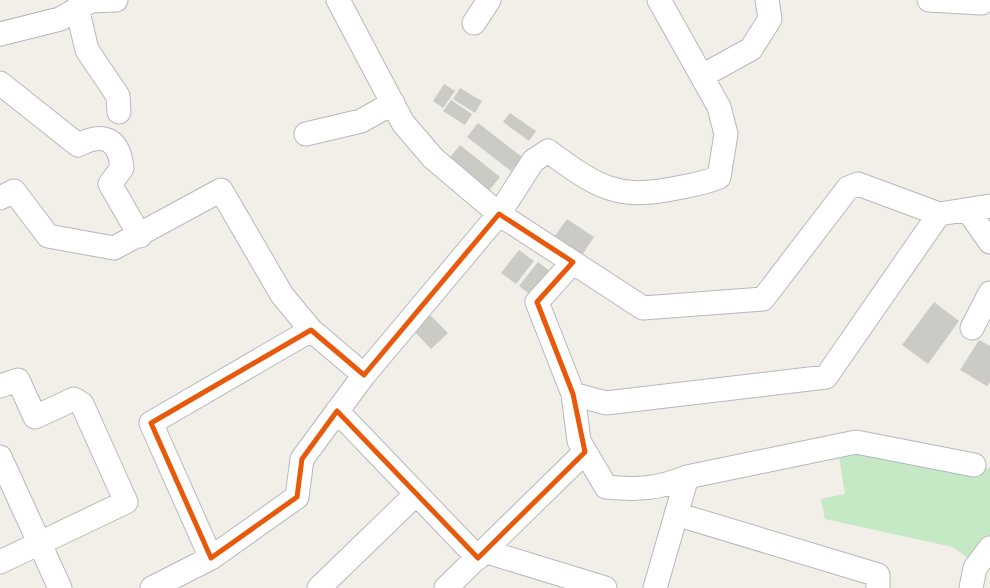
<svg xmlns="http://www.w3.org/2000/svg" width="990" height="588" font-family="'Archivo Narrow',sans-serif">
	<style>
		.green { fill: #c5e8c5 }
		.building { fill: #cccac5 }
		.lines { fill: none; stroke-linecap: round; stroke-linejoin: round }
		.minor-casing { stroke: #b5b8bc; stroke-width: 25 }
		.minor { stroke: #fff; stroke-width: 23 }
		.marked { fill: none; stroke: #e8590c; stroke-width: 5; stroke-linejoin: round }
	</style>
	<rect width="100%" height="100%" fill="#f1efe8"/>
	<path class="green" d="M 854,451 L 973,470 L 990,468 L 990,536 L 970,560 L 953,547 L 825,519 L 821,499 L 845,494 L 839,457 Z"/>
	<path class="building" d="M 444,84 L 455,91 L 443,108 L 433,101 Z
		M 460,88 L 482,101 L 475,113 L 453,99 Z
		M 451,100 L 472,114 L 465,125 L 443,111 Z
		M 510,113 L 536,131 L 529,141 L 503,122 Z
		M 478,123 L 522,157 L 511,171 L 467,137 Z
		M 460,145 L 500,177 L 487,193 L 447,161 Z
		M 567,219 L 594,237 L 582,255 L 555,236 Z
		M 519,250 L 534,261 L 516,284 L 501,273 Z
		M 538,262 L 551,272 L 532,296 L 519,286 Z
		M 934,302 L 959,321 L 928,364 L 902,345 Z
		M 428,313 L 448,333 L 431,349 L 412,329 Z
		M 979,340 L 990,346 L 990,382 L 987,386 L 960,370 Z"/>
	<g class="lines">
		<defs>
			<path id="minor" d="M 338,0 L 403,123 L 433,158 L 499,214 L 643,308 L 763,299 L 848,188 L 858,184 L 939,214 L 990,206
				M 929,0 L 982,3
				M 77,8 L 87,50 L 118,96 L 119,112
				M 474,23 L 489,0
				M 0,34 L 60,19 L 91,1 L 116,0
				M 702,76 L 751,49 L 770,19 L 767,0
				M 0,83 L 78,145 C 103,132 119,138 122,168 L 110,184 L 140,236
				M 306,134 L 361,121 L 393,103
				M 0,198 L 14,191 L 48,236 L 114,248 L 221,190 L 282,295 L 311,330 L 364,375 L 302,459 L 297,497 L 211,558 L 152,588
				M 969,212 L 990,242
				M 573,262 L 537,302 L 573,394 L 579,441 L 606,487 C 637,490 658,489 687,477 L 856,442 L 974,465
				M 972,328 L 990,293
				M 364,375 L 499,214 L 533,161 L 548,151 C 596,186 616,201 677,188 C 691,185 706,183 719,177 L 726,134 L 719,107 L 659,0
				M 0,386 L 18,380 L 35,417 L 74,399 L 82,404 L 126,502 L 0,562
				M 573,394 L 606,403 L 826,377 L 939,214
				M 337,411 L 478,558
				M 0,457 L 60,588
				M 676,514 L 878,575 L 878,588
				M 484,551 L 605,588
				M 211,558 L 151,423 L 311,330
				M 319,588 L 416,494
				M 446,588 L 585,452
				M 655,588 L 687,477
				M 971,588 L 975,568 L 990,548"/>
		</defs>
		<use href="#minor" class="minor-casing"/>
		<use href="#minor" class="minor"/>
	</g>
	<path class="marked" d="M 499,214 L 573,262 L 537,302 L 573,394 L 585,452 L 478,558 L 337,411 L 302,459 L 297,497 L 211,558 L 151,423 L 311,330 L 364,375 Z"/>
</svg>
